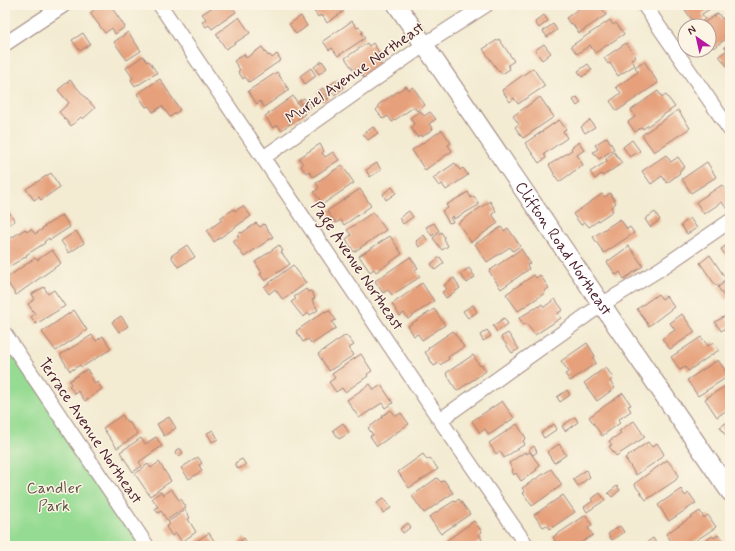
<svg xmlns="http://www.w3.org/2000/svg" width="735" height="551" font-family="Mynerve,sans-serif">
	<style>
		.green { fill: #96db93; stroke: #707d5f }
		.building { fill: #e6a17b }
		.lines { fill: none; stroke-linecap: round; stroke-linejoin: round }
		.minor-casing { stroke: #9e857e; stroke-width: 16 }
		.tertiary-casing { stroke: #9e857e; stroke-width: 20 }
		.minor { stroke: #fff; stroke-width: 14 }
		.tertiary { stroke: #fff; stroke-width: 18 }
		.labels { text-anchor: middle; dominant-baseline: central; stroke-width: 3; stroke-linejoin: round; paint-order: stroke }
		.street-label { font-size: 16px; fill: #4a1f2b; stroke: #fcf5e5 }
		.park-label { font-size: 16px; fill: #61574a; stroke: #fcf5e5 }
	</style>
	<rect width="100%" height="100%" fill="#fcf5e5"/>
	<filter id="ink" filterUnits="userSpaceOnUse"><feTurbulence type="fractalNoise" baseFrequency=".025" numOctaves="2"/><feDisplacementMap in="SourceGraphic" scale="8" xChannelSelector="R" yChannelSelector="G"/><feConvolveMatrix kernelMatrix="1 2 1 2 8 2 1 2 1" color-interpolation-filters="sRGB"/></filter>
	<filter id="wash" filterUnits="userSpaceOnUse"><feTurbulence type="fractalNoise" baseFrequency=".012" numOctaves="4" result="noise"/><feDisplacementMap in="SourceGraphic" scale="16" xChannelSelector="R" yChannelSelector="G"/><feGaussianBlur stdDeviation="0.9" result="paint"/><feColorMatrix in="noise" values="0 0 0 0 0 0 0 0 0 0 0 0 0 0 0 0 0 1.4 0 .05"/><feComposite in="paint" operator="in"/></filter>
	<g filter="url(#wash)">
		<rect width="100%" height="100%" fill="#f3ebd2"/>
		<path class="green" d="M 5,339 L 145,546 L 5,546 Z"/>
		<g id="blocks">
			<path class="building" d="M 98,5 L 110,5 L 125,27 L 115,34 L 112,28 L 105,33 L 90,13 L 99,6 Z
				M 216,5 L 231,5 L 236,12 L 212,29 L 209,25 L 206,27 L 202,22 L 206,19 L 202,14 Z
				M 310,5 L 339,5 L 344,11 L 327,23 L 323,16 L 321,17 L 320,15 L 318,17 Z
				M 584,5 L 600,5 L 606,15 L 579,33 L 572,23 L 570,24 L 566,18 Z
				M 682,5 L 716,5 L 702,14 L 705,19 L 696,26 Z
				M 718,13 L 722,19 L 726,17 L 730,23 L 730,32 L 724,36 L 726,39 L 713,48 L 709,42 L 709,26 L 701,25 Z
				M 544,15 L 548,21 L 539,28 L 535,22 Z
				M 301,16 L 307,26 L 296,34 L 289,24 Z
				M 239,17 L 250,33 L 226,49 L 216,34 Z
				M 610,20 L 613,25 L 616,23 L 624,34 L 595,53 L 590,45 L 577,54 L 571,46 Z
				M 352,21 L 357,28 L 359,27 L 363,32 L 361,33 L 365,38 L 338,56 L 332,48 L 329,50 L 323,41 Z
				M 553,24 L 557,30 L 547,37 L 543,31 Z
				M 128,32 L 141,51 L 127,60 L 114,42 Z
				M 83,33 L 90,44 L 80,51 L 72,40 Z
				M 499,39 L 514,61 L 508,65 L 510,69 L 502,74 L 500,71 L 499,72 L 483,49 Z
				M 367,43 L 369,46 L 373,43 L 382,57 L 377,59 L 382,66 L 364,78 L 358,68 L 354,71 L 345,58 Z
				M 626,43 L 636,57 L 631,59 L 635,65 L 618,76 L 610,63 L 608,64 L 604,58 Z
				M 730,43 L 730,64 L 727,66 L 719,56 L 727,50 L 724,47 Z
				M 544,44 L 551,53 L 542,60 L 535,50 Z
				M 262,47 L 268,56 L 270,55 L 272,58 L 277,54 L 281,60 L 249,82 L 245,77 L 243,79 L 238,71 L 240,70 L 234,61 L 244,54 L 246,58 Z
				M 143,56 L 147,62 L 149,61 L 157,73 L 138,85 L 138,84 L 135,86 L 131,80 L 133,78 L 126,68 Z
				M 322,61 L 327,68 L 319,74 L 314,67 Z
				M 644,61 L 658,83 L 617,111 L 610,101 L 621,93 L 616,87 L 638,72 L 635,67 Z
				M 588,64 L 592,70 L 582,77 L 578,71 Z
				M 311,68 L 316,76 L 305,84 L 300,76 Z
				M 533,68 L 545,86 L 518,104 L 514,98 L 510,102 L 502,90 Z
				M 277,72 L 289,90 L 264,107 L 260,101 L 257,104 L 248,91 Z
				M 160,79 L 180,110 L 170,117 L 162,106 L 153,112 L 149,106 L 146,107 L 137,94 Z
				M 338,79 L 344,88 L 334,95 L 328,86 Z
				M 70,80 L 95,108 L 83,119 L 81,117 L 71,126 L 59,112 L 69,103 L 58,90 Z
				M 406,86 L 409,90 L 413,87 L 425,105 L 417,111 L 414,107 L 392,122 L 388,116 L 383,119 L 376,110 L 379,107 L 378,105 Z
				M 323,88 L 329,98 L 323,102 L 317,92 Z
				M 658,91 L 662,97 L 666,95 L 675,107 L 643,129 L 642,127 L 635,132 L 628,122 L 635,117 L 631,110 Z
				M 293,96 L 305,114 L 281,130 L 278,125 L 273,128 L 265,116 Z
				M 540,97 L 554,117 L 523,138 L 515,127 L 519,124 L 513,116 Z
				M 577,97 L 581,103 L 577,106 L 573,100 Z
				M 304,98 L 311,107 L 306,111 L 299,101 Z
				M 678,110 L 690,128 L 654,152 L 642,135 Z
				M 420,111 L 424,116 L 430,112 L 436,119 L 429,124 L 433,129 L 422,137 L 420,135 L 417,137 L 411,127 L 414,124 L 410,118 Z
				M 559,120 L 566,129 L 563,131 L 567,138 L 544,154 L 546,158 L 539,163 L 525,143 Z
				M 590,120 L 595,127 L 585,133 L 581,127 Z
				M 373,127 L 378,133 L 368,140 L 363,134 Z
				M 442,130 L 451,143 L 448,145 L 452,151 L 425,170 L 412,150 Z
				M 607,137 L 614,149 L 599,159 L 593,152 L 598,149 L 595,145 Z
				M 632,140 L 640,151 L 630,157 L 623,147 Z
				M 579,142 L 584,150 L 577,155 L 583,165 L 559,182 L 549,165 L 572,150 L 571,148 Z
				M 320,144 L 324,151 L 322,153 L 325,157 L 333,152 L 339,160 L 313,177 L 309,171 L 306,173 L 301,166 L 303,164 L 299,158 Z
				M 614,152 L 622,163 L 603,176 L 601,174 L 595,179 L 590,172 L 607,161 L 606,158 Z
				M 666,155 L 671,162 L 678,157 L 685,167 L 679,171 L 680,173 L 667,183 L 662,176 L 651,184 L 642,171 Z
				M 707,162 L 716,177 L 691,193 L 682,179 Z
				M 377,163 L 381,170 L 370,177 L 366,170 Z
				M 455,163 L 460,170 L 463,168 L 468,175 L 446,190 L 442,184 L 439,186 L 433,178 Z
				M 342,165 L 354,183 L 323,204 L 314,192 L 319,188 L 316,183 Z
				M 51,173 L 60,187 L 41,200 L 39,197 L 34,200 L 26,189 Z
				M 722,185 L 730,197 L 730,206 L 726,208 L 722,202 L 704,214 L 696,202 Z
				M 392,187 L 396,193 L 386,200 L 383,194 Z
				M 360,189 L 371,206 L 344,225 L 341,220 L 336,223 L 327,211 Z
				M 468,192 L 471,198 L 474,196 L 479,205 L 454,219 L 453,216 L 450,218 L 453,222 L 449,223 L 442,211 L 448,208 L 446,205 Z
				M 610,193 L 616,203 L 611,207 L 613,211 L 589,227 L 585,222 L 581,225 L 573,214 L 602,194 L 605,197 Z
				M 490,201 L 496,211 L 492,214 L 498,223 L 471,242 L 458,223 Z
				M 5,206 L 15,221 L 5,227 Z
				M 243,206 L 251,216 L 214,242 L 207,231 L 222,220 L 220,218 L 234,209 L 235,211 Z
				M 409,211 L 413,217 L 403,224 L 399,218 Z
				M 373,212 L 386,230 L 354,252 L 346,239 L 351,235 L 347,230 Z
				M 655,212 L 660,220 L 650,227 L 645,219 Z
				M 62,215 L 70,227 L 50,240 L 49,238 L 44,242 L 45,243 L 26,255 L 27,256 L 7,268 L 5,266 L 5,242 L 25,229 L 27,232 L 31,229 L 35,234 L 43,229 L 42,228 Z
				M 690,218 L 697,228 L 687,234 L 681,225 Z
				M 620,219 L 627,229 L 630,227 L 634,233 L 604,253 L 593,237 Z
				M 256,223 L 260,227 L 264,224 L 273,237 L 244,257 L 233,241 L 239,237 L 237,235 L 241,232 L 242,233 Z
				M 434,223 L 439,231 L 432,236 L 426,227 Z
				M 501,227 L 504,231 L 508,228 L 520,246 L 513,251 L 510,247 L 487,262 L 475,244 Z
				M 76,231 L 84,243 L 69,253 L 61,241 Z
				M 441,232 L 445,238 L 444,239 L 448,246 L 442,250 L 433,238 Z
				M 424,235 L 428,241 L 419,247 L 416,241 Z
				M 390,236 L 402,254 L 376,272 L 374,269 L 370,272 L 359,256 Z
				M 730,243 L 730,262 L 721,249 Z
				M 187,245 L 195,257 L 178,267 L 171,256 Z
				M 279,245 L 283,251 L 281,252 L 290,264 L 265,281 L 260,274 L 262,273 L 255,262 Z
				M 629,246 L 643,266 L 624,279 L 620,272 L 616,275 L 607,262 Z
				M 521,249 L 530,263 L 527,265 L 529,269 L 501,289 L 489,271 Z
				M 52,250 L 61,263 L 16,295 L 5,279 L 35,258 L 37,260 Z
				M 710,255 L 726,279 L 716,286 L 700,263 Z
				M 410,257 L 418,268 L 415,270 L 420,277 L 392,295 L 388,290 L 383,293 L 375,281 Z
				M 440,257 L 444,263 L 435,270 L 431,264 Z
				M 293,265 L 306,283 L 283,300 L 275,289 L 269,294 L 264,287 Z
				M 469,268 L 475,277 L 467,283 L 460,274 Z
				M 534,275 L 536,278 L 540,275 L 549,288 L 544,291 L 545,293 L 518,311 L 506,294 Z
				M 454,278 L 460,288 L 446,298 L 442,292 L 447,289 L 444,285 Z
				M 728,280 L 730,283 L 730,297 L 726,300 L 718,287 Z
				M 422,283 L 434,301 L 408,319 L 404,313 L 400,316 L 392,304 Z
				M 44,287 L 48,294 L 54,290 L 65,306 L 36,324 L 31,317 L 35,314 L 28,304 L 35,299 L 32,294 Z
				M 306,289 L 308,292 L 311,291 L 315,298 L 312,300 L 318,310 L 310,315 L 309,313 L 303,317 L 291,302 L 296,299 L 294,297 Z
				M 658,294 L 662,299 L 666,296 L 674,307 L 649,326 L 637,309 Z
				M 555,299 L 563,310 L 558,313 L 561,318 L 535,335 L 526,323 L 524,325 L 519,318 L 535,308 L 535,309 L 542,304 L 544,307 Z
				M 473,305 L 477,312 L 468,318 L 463,311 Z
				M 434,309 L 445,325 L 422,340 L 418,334 L 414,336 L 408,326 Z
				M 74,310 L 87,330 L 56,351 L 42,332 Z
				M 329,310 L 336,320 L 332,322 L 336,328 L 312,344 L 308,339 L 303,342 L 296,331 L 325,311 L 325,312 Z
				M 682,314 L 695,332 L 670,349 L 662,339 L 675,330 L 670,323 Z
				M 121,316 L 128,326 L 119,332 L 112,322 Z
				M 725,316 L 730,325 L 721,331 L 715,322 Z
				M 504,318 L 508,324 L 497,332 L 493,326 Z
				M 487,330 L 491,336 L 483,341 L 480,335 Z
				M 453,331 L 464,347 L 448,357 L 449,359 L 440,365 L 439,363 L 434,366 L 425,352 L 429,349 L 428,348 Z
				M 508,333 L 519,349 L 512,353 L 501,337 Z
				M 92,335 L 96,341 L 103,336 L 111,349 L 82,367 L 80,365 L 70,371 L 60,355 Z
				M 346,335 L 354,345 L 349,348 L 354,355 L 329,371 L 318,354 Z
				M 701,337 L 708,346 L 713,342 L 719,350 L 688,371 L 685,367 L 680,370 L 671,357 Z
				M 587,343 L 595,356 L 593,358 L 596,363 L 570,381 L 565,374 L 569,372 L 561,361 Z
				M 361,354 L 372,371 L 367,374 L 368,376 L 345,392 L 342,388 L 336,392 L 329,382 L 335,378 L 332,374 Z
				M 473,355 L 480,366 L 482,365 L 486,371 L 457,391 L 446,373 Z
				M 718,360 L 729,376 L 698,396 L 687,380 Z
				M 606,367 L 613,378 L 610,381 L 615,388 L 597,401 L 584,383 Z
				M 87,369 L 95,384 L 97,382 L 102,389 L 85,401 L 78,391 L 75,394 L 69,386 L 71,384 L 69,381 Z
				M 730,383 L 730,408 L 717,417 L 705,399 Z
				M 370,384 L 374,390 L 381,385 L 393,403 L 385,408 L 382,403 L 359,418 L 347,400 Z
				M 567,390 L 570,395 L 560,402 L 557,397 Z
				M 623,393 L 631,405 L 628,406 L 631,411 L 618,420 L 620,423 L 602,436 L 589,417 Z
				M 502,401 L 514,418 L 489,435 L 485,429 L 480,433 L 472,421 Z
				M 391,410 L 396,416 L 401,413 L 409,424 L 377,446 L 370,436 L 373,435 L 368,428 L 383,417 L 382,416 Z
				M 122,415 L 127,422 L 128,421 L 138,434 L 117,448 L 103,428 Z
				M 169,417 L 176,428 L 164,436 L 157,424 Z
				M 575,417 L 578,422 L 565,431 L 562,426 Z
				M 730,420 L 730,438 L 728,439 L 720,427 Z
				M 634,421 L 645,437 L 616,456 L 609,446 L 612,445 L 609,441 L 621,433 L 619,431 Z
				M 343,423 L 349,433 L 339,439 L 333,430 Z
				M 517,424 L 526,438 L 523,441 L 525,444 L 504,458 L 500,451 L 496,454 L 489,443 Z
				M 554,424 L 557,429 L 544,438 L 541,433 Z
				M 213,430 L 218,439 L 212,442 L 207,433 Z
				M 156,437 L 162,446 L 139,462 L 142,466 L 133,472 L 120,452 L 141,438 L 145,444 Z
				M 648,442 L 652,447 L 657,443 L 664,454 L 660,459 L 636,475 L 625,458 Z
				M 559,444 L 566,455 L 554,463 L 547,452 Z
				M 534,446 L 537,452 L 533,455 L 529,450 Z
				M 177,449 L 181,449 L 183,453 L 179,456 L 175,454 Z
				M 525,452 L 526,454 L 530,452 L 540,466 L 536,469 L 537,470 L 521,481 L 516,473 L 514,475 L 512,471 L 513,470 L 509,463 Z
				M 423,454 L 427,460 L 430,458 L 438,469 L 409,488 L 398,472 Z
				M 198,457 L 202,463 L 199,465 L 202,471 L 189,479 L 181,468 Z
				M 242,459 L 246,465 L 238,469 L 235,463 Z
				M 667,460 L 677,472 L 678,476 L 676,480 L 646,500 L 634,484 Z
				M 159,462 L 171,481 L 150,496 L 135,474 L 148,464 L 151,468 Z
				M 551,469 L 562,485 L 532,506 L 523,493 L 525,492 L 522,488 Z
				M 586,470 L 590,477 L 578,486 L 573,479 Z
				M 437,478 L 441,482 L 444,480 L 453,493 L 424,513 L 412,496 Z
				M 617,486 L 620,490 L 612,497 L 608,493 Z
				M 171,489 L 179,500 L 181,499 L 186,507 L 167,520 L 161,511 L 158,513 L 155,508 L 158,507 L 152,498 L 161,492 L 163,495 Z
				M 681,489 L 685,496 L 689,493 L 696,503 L 669,521 L 658,505 Z
				M 600,493 L 605,500 L 587,512 L 584,507 L 593,501 L 591,499 Z
				M 563,495 L 575,512 L 550,529 L 547,525 L 543,527 L 534,515 Z
				M 384,498 L 391,508 L 383,513 L 377,503 Z
				M 459,499 L 470,514 L 441,534 L 429,517 L 454,501 L 455,502 Z
				M 185,510 L 190,518 L 188,519 L 196,532 L 182,542 L 176,533 L 172,536 L 166,527 L 170,524 L 168,522 Z
				M 700,511 L 704,518 L 708,515 L 716,527 L 688,546 L 679,546 L 676,542 L 673,544 L 666,534 Z
				M 586,515 L 592,525 L 588,528 L 593,535 L 576,546 L 558,546 L 553,537 Z
				M 474,521 L 482,532 L 479,534 L 482,540 L 474,546 L 441,546 L 447,542 L 446,541 Z
				M 408,523 L 411,527 L 403,533 L 400,529 Z
				M 620,526 L 624,532 L 612,540 L 608,534 Z
				M 209,533 L 216,544 L 218,542 L 220,546 L 189,546 Z
				M 718,535 L 726,546 L 697,546 L 713,536 L 714,538 Z
				M 244,538 L 248,544 L 245,546 L 237,546 L 236,545 Z
				M 653,538 L 658,546 L 644,546 L 643,545 Z"/>
		</g>
	</g>
	<g filter="url(#ink)">
		<use href="#blocks" fill-opacity="0" stroke="#9e857e" stroke-width="1"/>
		<g class="lines">
			<defs>
				<path id="minor" d="M 160,5 L 440,420 L 527,546
					M 644,5 L 730,130
					M 5,44 L 64,5
					M 263,158 L 424,45 L 486,5
					M 5,334 L 147,546
					M 440,420 L 601,305 L 660,269 L 730,221"/>
				<g id="tertiary">
					<path id="s1" d="M 397,5 L 730,492"/>
				</g>
			</defs>
			<use href="#minor" class="minor-casing"/>
			<use href="#tertiary" class="tertiary-casing"/>
			<use href="#minor" class="minor"/>
			<use href="#tertiary" class="tertiary"/>
		</g>
	</g>
	<g class="labels">
		<g class="street-label">
			<text transform="translate(355 73) rotate(-35)">Muriel Avenue Northeast</text>
			<text stroke="none"><textPath href="#s1" startOffset="295">Clifton Road Northeast</textPath></text>
			<text transform="translate(357 266) rotate(56)">Page Avenue Northeast</text>
			<text transform="translate(90 431) rotate(56)">Terrace Avenue Northeast</text>
		</g>
		<g class="park-label">
			<text x="54" y="488">Candler<tspan x="54" dy="18">Park</tspan></text>
		</g>
	</g>
	<rect width="735" height="551" fill="none" stroke="#fcf5e5" stroke-width="20"/>
	<g transform="translate(697 38) rotate(326)"><circle r="19" fill="#fcf5e5" stroke="#b59f9b"/>
	<path d="M0-3L7 15L0 10L-7 15Z" fill="#b5179e"/>
	<text y="-6" font-size="11" font-weight="bold" text-anchor="middle" fill="#4a1f2b">N</text>
	</g>
</svg>
